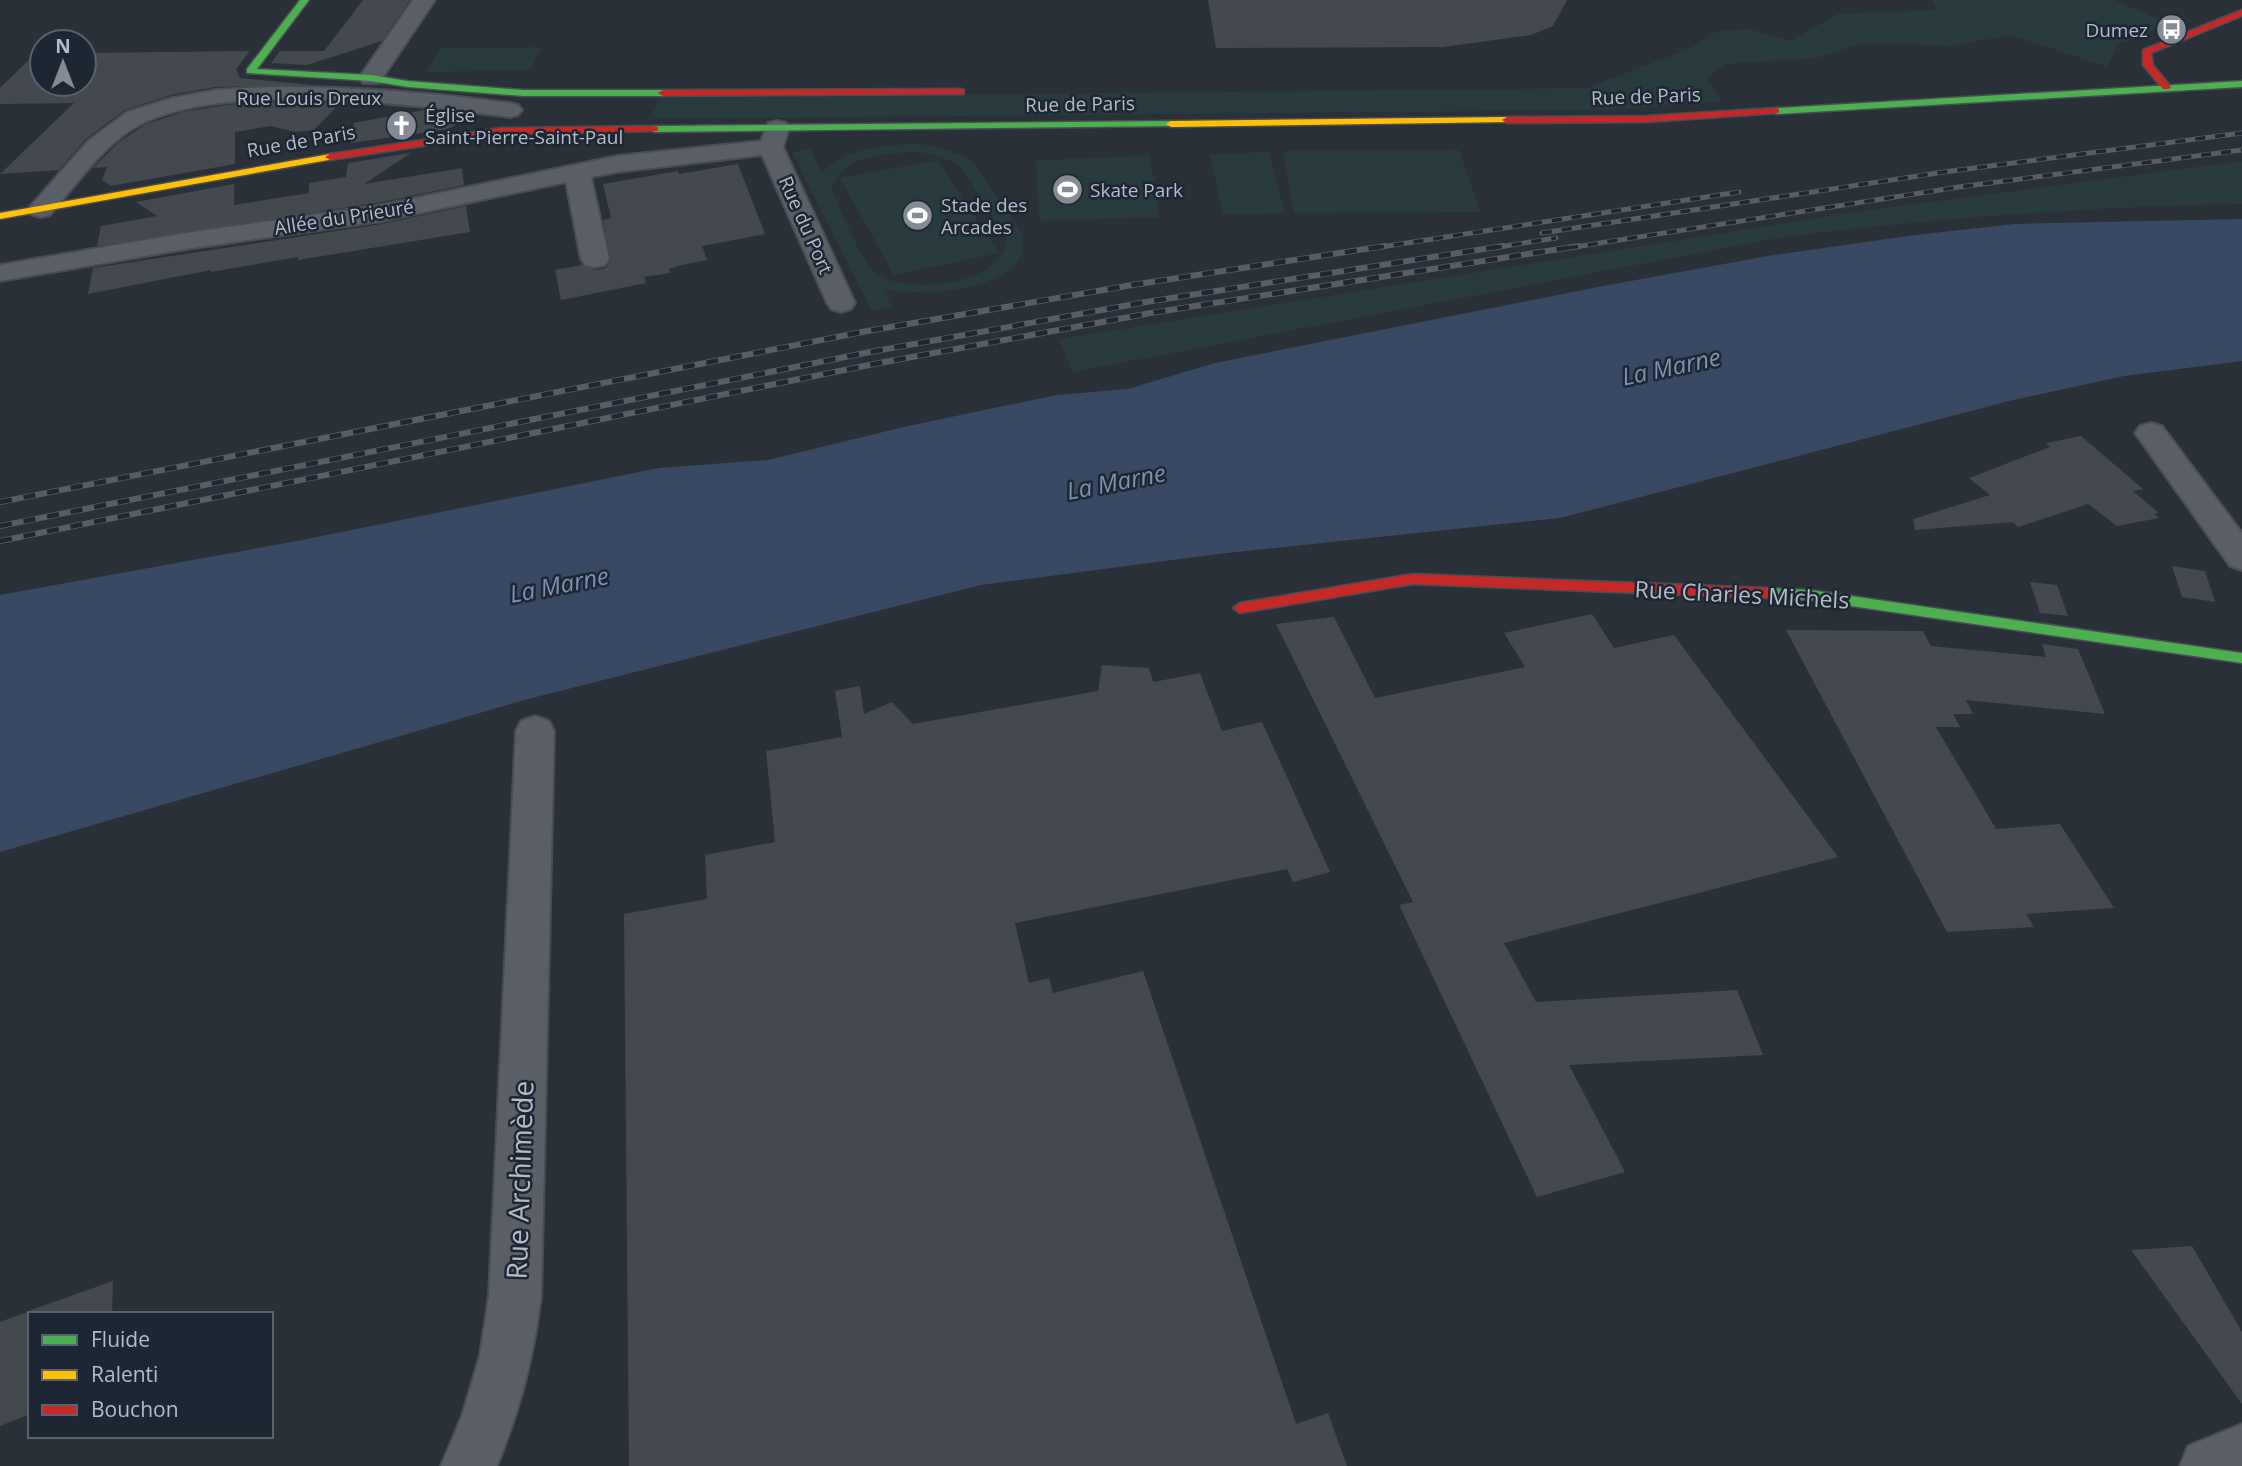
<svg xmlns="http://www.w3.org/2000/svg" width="2242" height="1466" font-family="'Open Sans',sans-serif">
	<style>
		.green { fill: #273a3e; fill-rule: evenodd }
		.water { fill: #384963 }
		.building { fill: #444950 }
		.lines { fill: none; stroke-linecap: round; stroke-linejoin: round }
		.street-casing { stroke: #484c53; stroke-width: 4 }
		.fast-casing { stroke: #484c53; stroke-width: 3 }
		.slow-casing { stroke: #484c53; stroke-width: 3 }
		.jam-casing { stroke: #484c53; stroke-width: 3 }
		.street { fill: #5a5e66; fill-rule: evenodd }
		.fast { fill: #4caf50; fill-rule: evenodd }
		.slow { fill: #ffc107; fill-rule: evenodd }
		.jam { fill: #c62828; fill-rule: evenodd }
		.rail-far1-casing { stroke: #595d64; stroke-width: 5 }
		.rail-casing { stroke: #595d64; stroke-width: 6 }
		.rail-far1 { stroke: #1d2633; stroke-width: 3.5; stroke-dasharray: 10; stroke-linecap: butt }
		.rail { stroke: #1d2633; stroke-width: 4.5; stroke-dasharray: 12; stroke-linecap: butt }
		.labels { text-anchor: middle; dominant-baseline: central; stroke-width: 5; stroke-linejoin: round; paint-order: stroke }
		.far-poi-label { font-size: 19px; fill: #b4bcc9; stroke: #1d2633; text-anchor: start }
		.far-street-label { font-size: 19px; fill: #b4bcc9; stroke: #1d2633 }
		.street-label { font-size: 23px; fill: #b4bcc9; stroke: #1d2633 }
		.water-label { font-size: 24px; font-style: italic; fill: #7c92b1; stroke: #1d2633 }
		.near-street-label { font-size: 28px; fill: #b4bcc9; stroke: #1d2633 }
	</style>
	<rect width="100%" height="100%" fill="#2a3038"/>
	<path class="green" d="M 1932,0 L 2114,0 L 2171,24 L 2118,44 L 2107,67 L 2010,35 L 1952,46 L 1863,43 L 1818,58 L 1726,64 L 1706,78 L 1722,102 L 1601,110 L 649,119 L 661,98 L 1587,88 L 1693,47 L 1717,31 L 1750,29 L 1790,41 L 1838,14 L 1937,10 Z
		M 542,47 L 530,70 L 426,72 L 441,48 Z
		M 916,144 L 936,146 L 966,157 L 975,164 L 1022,234 C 1036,293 919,297 883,289 L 892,307 L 872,311 L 792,152 L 810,149 L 822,173 C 846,148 883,145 916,144 ZM 916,152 C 934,154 947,157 961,168 L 1007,239 C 1003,286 897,300 870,267 C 858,252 841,210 832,190 C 837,156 888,153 916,152 Z
		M 1459,150 L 1480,212 L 1294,213 L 1283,151 Z
		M 1269,152 L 1285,213 L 1223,215 L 1210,154 Z
		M 1150,156 L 1160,217 L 1039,221 L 1036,160 Z
		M 938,160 L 999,253 L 894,275 L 840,178 Z
		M 2242,161 L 2242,204 C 2087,207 1931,218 1778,238 L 1073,372 L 1059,339 L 1868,210 Z"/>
	<path class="water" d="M 2242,219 L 2242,361 L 2124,376 L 2013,400 L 1560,518 L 1218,554 L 981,585 L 528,699 L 0,852 L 0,595 L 297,541 L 659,468 L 768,460 L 908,426 L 1057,395 L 1128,389 L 1215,363 L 1603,286 L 1768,256 L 1915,235 L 2014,224 Z"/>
	<path class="building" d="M 363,0 L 410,0 L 382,41 L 307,65 L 271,63 L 280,51 L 324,51 Z
		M 1208,0 L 1567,0 L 1553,26 L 1531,35 L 1443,47 L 1216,48 Z
		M 250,51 L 236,69 L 240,78 L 312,85 L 216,87 L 171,95 L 125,110 L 86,139 L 59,170 L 0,174 L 74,103 L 0,104 L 0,88 L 36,53 L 42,53 L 42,84 L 84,84 L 84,53 Z
		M 274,102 L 340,103 L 314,130 L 295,132 L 271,126 L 235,132 L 235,164 L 111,186 L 102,180 L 107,167 L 93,168 L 119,142 L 146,124 L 183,112 L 226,105 Z
		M 424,110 L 470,115 L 449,129 L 351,143 L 354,123 Z
		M 411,153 L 364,184 L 462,168 L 464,185 L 382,202 L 97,246 L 101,226 L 157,216 L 136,202 L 234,184 L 234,205 L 309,193 L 309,183 L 346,177 L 348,163 Z
		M 738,164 L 765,234 L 702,246 L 707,260 L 678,266 L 669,269 L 670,273 L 644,277 L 646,283 L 561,300 L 555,270 L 582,265 L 596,270 L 606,268 L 611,260 L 603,220 L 611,218 L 603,184 L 678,171 L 679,174 Z
		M 466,206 L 470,232 L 298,260 L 298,257 L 211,272 L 211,270 L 88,294 L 93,268 L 382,224 Z
		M 2081,436 L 2143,489 L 2133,491 L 2159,513 L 2154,514 L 2159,518 L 2117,526 L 2088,504 L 2018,527 L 2013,522 L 1915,530 L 1913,519 L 1990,495 L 1969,478 L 2050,447 L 2046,443 Z
		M 2172,566 L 2205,571 L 2215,602 L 2182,597 Z
		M 2030,582 L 2057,585 L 2068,616 L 2040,613 Z
		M 1592,614 L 1614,648 L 1674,635 L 1838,857 L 1504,943 L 1536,1002 L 1737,990 L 1763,1055 L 1569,1065 L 1625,1172 L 1537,1197 L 1399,905 L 1413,902 L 1276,624 L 1334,617 L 1375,698 L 1525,667 L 1504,633 Z
		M 1786,630 L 1923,631 L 1931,646 L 2046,657 L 2042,644 L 2078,649 L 2105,714 L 1966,700 L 1973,714 L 1953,714 L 1960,727 L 1936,727 L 1996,829 L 2060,824 L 2114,908 L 2026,914 L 2034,927 L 1947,932 Z
		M 1102,665 L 1149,668 L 1153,682 L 1200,673 L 1222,731 L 1262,722 L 1330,872 L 1293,882 L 1287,869 L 1015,923 L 1029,983 L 1049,978 L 1053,993 L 1143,971 L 1296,1424 L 1328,1413 L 1347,1466 L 629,1466 L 624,914 L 707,899 L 705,855 L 775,842 L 766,751 L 842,737 L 835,691 L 860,686 L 864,714 L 892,702 L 913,724 L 1098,691 Z
		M 2192,1246 L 2242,1332 L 2242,1404 L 2131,1250 Z
		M 113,1281 L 112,1314 L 32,1314 L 31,1310 Z
		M 30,1311 L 30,1414 L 0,1426 L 0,1322 Z"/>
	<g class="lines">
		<defs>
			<path id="street" d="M 413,0 L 435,0 L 379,83 L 363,83 L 359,78 Z
				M 266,87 C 348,86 429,92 510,103 L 518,105 L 522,110 L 518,115 L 510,117 C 413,105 234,81 145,122 C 106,140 78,183 50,215 L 41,217 L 32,215 L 28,209 L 88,141 L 127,112 L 172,98 L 216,90 Z
				M 777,121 L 786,123 L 789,128 L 783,147 L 855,303 L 851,309 L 841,312 L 831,309 L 827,303 L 762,155 L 617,172 L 591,177 L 609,259 L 605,265 L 595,267 L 585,265 L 581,259 L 566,182 L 382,221 L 186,249 L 0,281 L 0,265 L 186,233 L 382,205 L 617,156 L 761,141 L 768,123 Z
				M 2151,423 L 2162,426 L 2242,533 L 2242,570 L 2230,566 L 2135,433 L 2140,426 Z
				M 535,716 L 549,721 L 554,731 L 541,1296 C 533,1360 521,1406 497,1466 L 441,1466 L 462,1416 L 480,1355 L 489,1296 L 516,731 L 521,721 Z
				M 2242,1424 L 2242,1466 L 2180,1466 L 2188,1446 Z"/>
			<path id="fast" d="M 300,0 L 309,0 L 257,69 L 371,75 L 408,81 L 524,90 L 663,90 L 668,93 L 663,96 L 524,96 L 408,87 L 371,81 L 247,73 L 247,69 Z
				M 2242,81 L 2242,87 L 1776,114 L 1771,111 L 1776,108 Z
				M 1171,121 L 1176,124 L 1175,126 L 654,132 L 649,129 L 654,126 Z
				M 1767,588 L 1810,590 L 2242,653 L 2242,663 L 1810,600 L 1762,597 L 1760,593 L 1762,589 Z"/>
			<path id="slow" d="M 1507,117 L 1510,118 L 1510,122 L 1171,127 L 1166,124 L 1171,121 Z
				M 330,154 L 334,155 L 334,159 L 0,219 L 0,213 Z"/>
			<path id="jam" d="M 2242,10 L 2242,16 L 2151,53 L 2153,65 L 2171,87 L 2169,89 L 2163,89 L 2143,65 L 2143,50 Z
				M 961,89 L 964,90 L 964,94 L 663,96 L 658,93 L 663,90 Z
				M 1776,108 L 1779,109 L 1779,113 L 1646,122 L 1507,123 L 1502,120 L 1507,117 L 1646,116 Z
				M 654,126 L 658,127 L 658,131 L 501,134 L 330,160 L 325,157 L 330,154 L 501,128 Z
				M 1413,574 L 1767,588 L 1774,593 L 1767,598 L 1413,584 L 1240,613 L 1233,608 L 1240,603 Z"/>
		</defs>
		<use href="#street" class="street-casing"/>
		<use href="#fast" class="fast-casing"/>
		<use href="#slow" class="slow-casing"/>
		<use href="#jam" class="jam-casing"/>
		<use href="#street" class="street"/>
		<use href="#fast" class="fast"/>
		<use href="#slow" class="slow"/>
		<use href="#jam" class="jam"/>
		<defs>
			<path id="rail-far1" d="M 1542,233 L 1944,172 L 2242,133
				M 1374,248 L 1739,192
				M 1492,248 L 1556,238
				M 1568,248 L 1959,187 L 2242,150"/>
			<path id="rail" d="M 0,502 L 862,332 L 1132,285 L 1385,246
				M 0,526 L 870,352 L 1146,302 L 1503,246
				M 0,541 L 874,364 L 1151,313 L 1579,246"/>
		</defs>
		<use href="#rail-far1" class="rail-far1-casing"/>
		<use href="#rail" class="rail-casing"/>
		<use href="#rail-far1" class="rail-far1"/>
		<use href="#rail" class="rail"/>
	</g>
	<defs>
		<symbol id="bus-disc" viewBox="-11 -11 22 22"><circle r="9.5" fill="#848b96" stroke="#1d2633"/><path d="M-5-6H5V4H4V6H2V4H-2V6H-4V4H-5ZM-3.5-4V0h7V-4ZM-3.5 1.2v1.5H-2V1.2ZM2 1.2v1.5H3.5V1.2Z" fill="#fff"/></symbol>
		<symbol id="church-disc" viewBox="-11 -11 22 22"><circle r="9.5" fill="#848b96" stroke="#1d2633"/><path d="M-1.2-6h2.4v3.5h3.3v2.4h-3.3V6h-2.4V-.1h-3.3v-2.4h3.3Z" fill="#fff"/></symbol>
		<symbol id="stadium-disc" viewBox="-11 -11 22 22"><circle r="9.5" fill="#848b96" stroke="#1d2633"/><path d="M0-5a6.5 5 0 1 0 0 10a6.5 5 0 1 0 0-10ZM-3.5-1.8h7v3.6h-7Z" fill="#fff"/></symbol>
	</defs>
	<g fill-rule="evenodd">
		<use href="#bus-disc" x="2154" y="12" width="35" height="35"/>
		<use href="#church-disc" x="384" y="108" width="35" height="35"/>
		<use href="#stadium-disc" x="1050" y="172" width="35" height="35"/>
		<use href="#stadium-disc" x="900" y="198" width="35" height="35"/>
	</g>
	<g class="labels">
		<g class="far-poi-label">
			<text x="2148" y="30" text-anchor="end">Dumez</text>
			<text x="425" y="115">Église<tspan x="425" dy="22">Saint-Pierre-Saint-Paul</tspan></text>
			<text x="1090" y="190">Skate Park</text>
			<text x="941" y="205">Stade des<tspan x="941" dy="22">Arcades</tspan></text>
		</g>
		<g class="far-street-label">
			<text transform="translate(1646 96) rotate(-2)">Rue de Paris</text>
			<text x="309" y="98">Rue Louis Dreux</text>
			<text transform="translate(1080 104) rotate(-1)">Rue de Paris</text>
			<text transform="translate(301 141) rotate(-10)">Rue de Paris</text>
			<text transform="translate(344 217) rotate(-9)">Allée du Prieuré</text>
			<text transform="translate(806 225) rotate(66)">Rue du Port</text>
		</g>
		<g class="street-label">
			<text transform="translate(1742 594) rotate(3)">Rue Charles Michels</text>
		</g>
		<g class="water-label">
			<text transform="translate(1671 366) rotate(-12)">La Marne</text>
			<text transform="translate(1116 481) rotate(-11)">La Marne</text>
			<text transform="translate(559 584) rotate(-11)">La Marne</text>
		</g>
		<g class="near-street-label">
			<text transform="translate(519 1180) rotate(-88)">Rue Archimède</text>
		</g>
	</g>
	<rect x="28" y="1312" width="245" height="126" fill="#1d2633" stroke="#59626f" stroke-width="2"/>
	<rect x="42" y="1335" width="35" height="10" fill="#4caf50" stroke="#59626f" stroke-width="2"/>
	<text x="91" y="1347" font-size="21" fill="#b4bcc9">Fluide</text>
	<rect x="42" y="1370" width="35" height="10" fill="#ffc107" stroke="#59626f" stroke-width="2"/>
	<text x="91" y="1382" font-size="21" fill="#b4bcc9">Ralenti</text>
	<rect x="42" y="1405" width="35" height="10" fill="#c62828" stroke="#59626f" stroke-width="2"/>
	<text x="91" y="1417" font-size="21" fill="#b4bcc9">Bouchon</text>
	<g transform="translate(63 63)"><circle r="33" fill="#1d2633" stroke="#59626f" stroke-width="2"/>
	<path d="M0-5L12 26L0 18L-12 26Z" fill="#848b96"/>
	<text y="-10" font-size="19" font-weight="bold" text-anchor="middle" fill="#b4bcc9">N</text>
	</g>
</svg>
